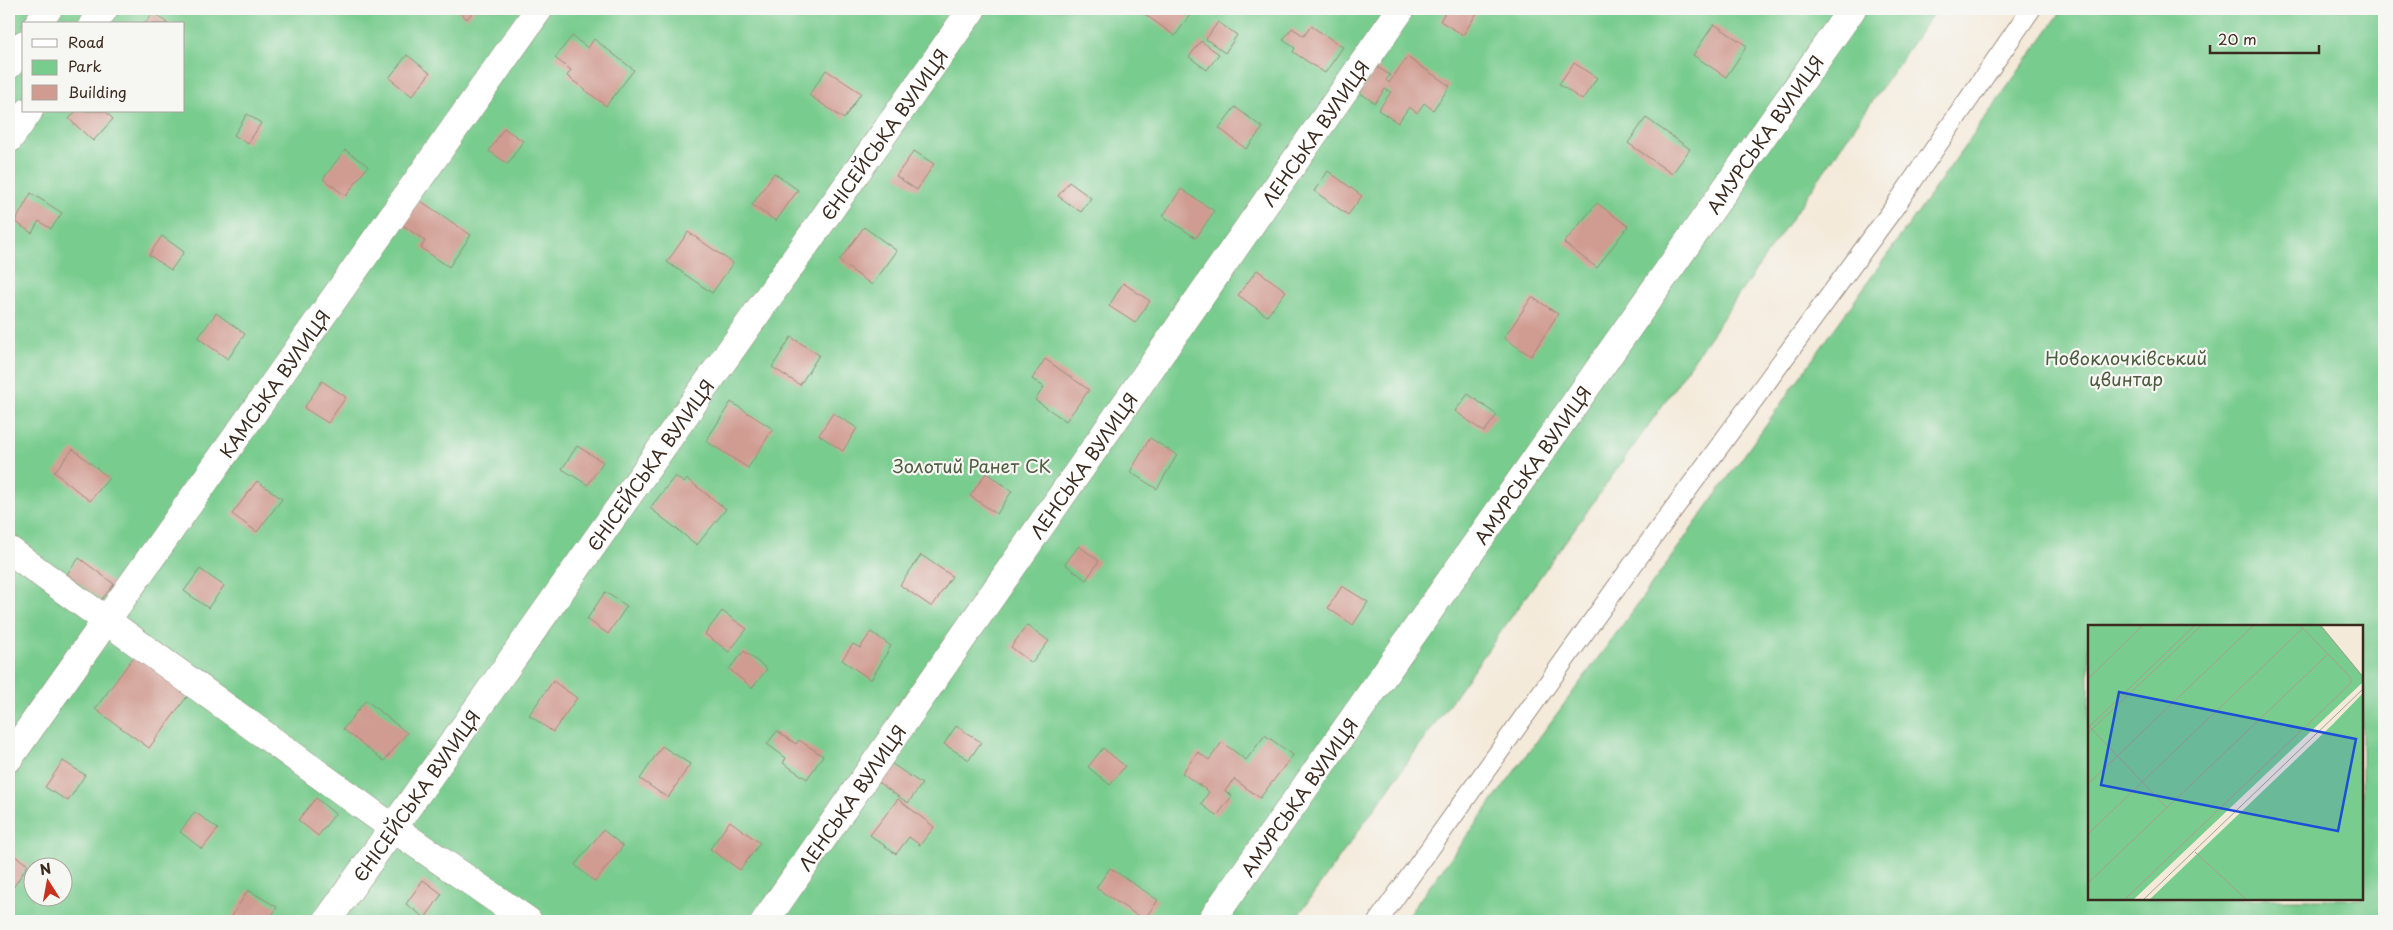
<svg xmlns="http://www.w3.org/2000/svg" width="2393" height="930" font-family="'Playpen Sans',sans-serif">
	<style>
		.green { fill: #78cc8e; stroke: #5a7b56; fill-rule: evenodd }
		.building { fill: #d09b91 }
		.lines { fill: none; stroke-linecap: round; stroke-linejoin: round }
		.lane-casing { stroke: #988a7c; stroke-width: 21 }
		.street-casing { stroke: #988a7c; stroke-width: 29 }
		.lane { stroke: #fff; stroke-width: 19 }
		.street { stroke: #fff; stroke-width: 28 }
		.labels { text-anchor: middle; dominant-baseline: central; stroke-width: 4.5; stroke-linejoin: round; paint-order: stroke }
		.street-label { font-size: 18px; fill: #3b2a1e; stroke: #f6f6f2 }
		.park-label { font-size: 18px; fill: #4d5b40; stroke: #f6f6f2 }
		.inset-road { fill: none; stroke: #aa9d8f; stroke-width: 1 }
		.view { fill: #1d4ed8; fill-opacity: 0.15; stroke: #1d4ed8; stroke-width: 2.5 }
		.inset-edge { fill: none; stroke: #3b2a1e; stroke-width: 2.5 }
	</style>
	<rect width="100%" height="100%" fill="#f6f6f2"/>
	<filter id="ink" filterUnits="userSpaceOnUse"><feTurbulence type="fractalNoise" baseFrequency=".02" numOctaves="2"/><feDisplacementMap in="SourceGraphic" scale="10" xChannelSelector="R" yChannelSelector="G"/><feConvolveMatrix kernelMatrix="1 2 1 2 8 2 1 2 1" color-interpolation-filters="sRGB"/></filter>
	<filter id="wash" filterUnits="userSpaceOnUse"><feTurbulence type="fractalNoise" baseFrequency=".0096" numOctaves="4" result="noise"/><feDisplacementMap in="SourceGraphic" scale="20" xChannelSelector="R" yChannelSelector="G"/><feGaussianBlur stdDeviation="1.12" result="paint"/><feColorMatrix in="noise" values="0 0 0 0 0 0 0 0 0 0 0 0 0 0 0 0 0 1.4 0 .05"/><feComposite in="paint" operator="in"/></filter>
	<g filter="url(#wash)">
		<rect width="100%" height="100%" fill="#f4eada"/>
		<path class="green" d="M 9,9 L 1936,9 L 1655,416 L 1294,921 L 9,921 ZM 24,24 L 184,24 L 184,111 L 24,111 ZM 32,868 L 62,868 L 62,898 L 32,898 Z
			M 2063,9 L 2384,9 L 2384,921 L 1404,921 L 1632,612 ZM 2089,626 L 2362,626 L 2362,899 L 2089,899 Z"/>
		<g id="blocks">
			<path class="building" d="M 455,9 L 475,9 L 467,19 Z
				M 1146,9 L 1194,9 L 1175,36 L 1143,13 Z
				M 1447,9 L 1470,9 L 1477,13 L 1463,35 L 1440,21 Z
				M 154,12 L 168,24 L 144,24 Z
				M 1218,22 L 1237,35 L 1225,53 L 1206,39 Z
				M 1714,24 L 1747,46 L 1726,77 L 1693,55 Z
				M 1311,26 L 1343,47 L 1325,73 L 1293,52 L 1295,48 L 1283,40 L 1292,28 L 1304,36 Z
				M 572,36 L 588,48 L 594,39 L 634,70 L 606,106 L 567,76 L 571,70 L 555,58 Z
				M 1201,41 L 1219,54 L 1207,70 L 1189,57 Z
				M 407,55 L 430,73 L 412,96 L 389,78 Z
				M 1407,57 L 1450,86 L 1433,110 L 1424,103 L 1417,113 L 1409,107 L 1398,123 L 1378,110 L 1391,92 L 1385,89 L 1375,103 L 1360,93 L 1377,67 L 1390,75 L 1386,80 L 1389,83 Z
				M 1574,63 L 1597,78 L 1582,100 L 1559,84 Z
				M 826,70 L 861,93 L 844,119 L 809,95 Z
				M 1235,107 L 1263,128 L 1246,149 L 1219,128 Z
				M 76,111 L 105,111 L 113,119 L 93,141 L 69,119 Z
				M 247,114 L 261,123 L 248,144 L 234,135 Z
				M 1646,118 L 1690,149 L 1672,174 L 1628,143 Z
				M 504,128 L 523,141 L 508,164 L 489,151 Z
				M 345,150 L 368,166 L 346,196 L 323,179 Z
				M 914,151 L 934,164 L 917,190 L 896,176 Z
				M 1328,171 L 1362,196 L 1348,215 L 1314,191 Z
				M 774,173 L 798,190 L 776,221 L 752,205 Z
				M 1069,182 L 1091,198 L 1081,212 L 1058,196 Z
				M 1181,189 L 1214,211 L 1196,238 L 1163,216 Z
				M 31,193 L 62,213 L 51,229 L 39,221 L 32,233 L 15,222 Z
				M 418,199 L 471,235 L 449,267 L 421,248 L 425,241 L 401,224 Z
				M 1597,203 L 1628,226 L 1597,268 L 1564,243 Z
				M 864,227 L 897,251 L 872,285 L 839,261 Z
				M 688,232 L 733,263 L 712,293 L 667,262 Z
				M 162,236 L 184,252 L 171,270 L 149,255 Z
				M 1257,270 L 1286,291 L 1267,316 L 1238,295 Z
				M 1123,283 L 1150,301 L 1135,323 L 1109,306 Z
				M 1532,297 L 1558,314 L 1531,356 L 1504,338 Z
				M 216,313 L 245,334 L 228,359 L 198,338 Z
				M 791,337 L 819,355 L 800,385 L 772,367 Z
				M 1045,359 L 1089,390 L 1066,421 L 1035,400 L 1044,387 L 1032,379 Z
				M 322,381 L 346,397 L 328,423 L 304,408 Z
				M 1468,394 L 1497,415 L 1484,432 L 1455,411 Z
				M 731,402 L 773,429 L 748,468 L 706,441 Z
				M 833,413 L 857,428 L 843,451 L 819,435 Z
				M 1150,438 L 1177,455 L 1157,489 L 1130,472 Z
				M 577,446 L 603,462 L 588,485 L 562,469 Z
				M 73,449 L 109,478 L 90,501 L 54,472 Z
				M 986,473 L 1012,491 L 997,514 L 970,496 Z
				M 675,476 L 684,483 L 687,479 L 726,509 L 697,545 L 650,508 Z
				M 257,481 L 282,499 L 257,532 L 232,514 Z
				M 1079,546 L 1099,561 L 1086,580 L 1065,564 Z
				M 921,555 L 952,576 L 932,607 L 900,585 Z
				M 79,558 L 114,584 L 101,600 L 67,574 Z
				M 200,569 L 224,586 L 208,608 L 184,591 Z
				M 1342,586 L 1368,602 L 1353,625 L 1328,608 Z
				M 605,592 L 627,606 L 608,634 L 587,619 Z
				M 722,611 L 747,629 L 729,652 L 705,634 Z
				M 1027,625 L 1049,641 L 1032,663 L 1011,647 Z
				M 871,632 L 891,646 L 871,680 L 842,660 L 853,644 L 860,648 Z
				M 744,651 L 767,669 L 752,688 L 729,669 Z
				M 135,655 L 189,694 L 149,748 L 95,709 Z
				M 553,681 L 577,698 L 553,732 L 529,715 Z
				M 366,700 L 407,733 L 384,761 L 343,729 Z
				M 956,726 L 981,742 L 969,760 L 944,744 Z
				M 777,731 L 796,744 L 799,740 L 823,756 L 807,779 L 783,763 L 786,758 L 767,744 Z
				M 1265,735 L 1293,755 L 1260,798 L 1234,779 L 1225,791 L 1232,796 L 1217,816 L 1201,804 L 1209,792 L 1182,773 L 1198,752 L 1209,760 L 1222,742 L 1246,760 Z
				M 662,746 L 690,764 L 668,798 L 640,779 Z
				M 1103,748 L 1125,766 L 1110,785 L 1088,767 Z
				M 63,761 L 85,775 L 68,801 L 45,787 Z
				M 889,762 L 922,784 L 908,803 L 876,781 Z
				M 316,798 L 335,814 L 318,836 L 298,820 Z
				M 898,799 L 934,827 L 920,845 L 909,837 L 896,854 L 870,835 Z
				M 195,812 L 218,829 L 202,849 L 180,832 Z
				M 730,821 L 760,843 L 740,870 L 710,849 Z
				M 603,830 L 623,846 L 595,882 L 575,865 Z
				M 11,853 L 28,865 L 9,894 L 9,856 Z
				M 1110,868 L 1158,900 L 1144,920 L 1096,888 Z
				M 423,880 L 442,894 L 425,918 L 406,904 Z
				M 248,890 L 277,907 L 269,921 L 229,921 Z"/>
		</g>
	</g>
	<g filter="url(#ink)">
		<use href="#blocks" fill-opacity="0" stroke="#988a7c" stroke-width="1"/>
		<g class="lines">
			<defs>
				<path id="lane" d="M 1378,921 L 1634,563 L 1891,212 L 2031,9"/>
				<g id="street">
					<path d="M 38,24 L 48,9"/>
					<path d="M 93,24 L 104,9"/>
					<path d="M 9,65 L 24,44"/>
					<path d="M 9,139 L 29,111"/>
					<path d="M 9,550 L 393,828 L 528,921"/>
					<path id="s1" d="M 9,758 L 539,9"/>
					<path id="s2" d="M 327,921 L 972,9"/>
					<path id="s3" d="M 765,921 L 1401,9"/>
					<path id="s4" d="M 1211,921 L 1852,9"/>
				</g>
			</defs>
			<use href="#lane" class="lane-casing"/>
			<use href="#street" class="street-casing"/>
			<use href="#lane" class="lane"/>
			<use href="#street" class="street"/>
		</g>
	</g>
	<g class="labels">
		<g class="street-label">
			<text stroke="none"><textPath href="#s3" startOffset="961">ЛЕНСЬКА ВУЛИЦЯ</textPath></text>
			<text stroke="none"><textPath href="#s2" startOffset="964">ЄНІСЕЙСЬКА ВУЛИЦЯ</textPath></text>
			<text stroke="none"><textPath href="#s4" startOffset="962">АМУРСЬКА ВУЛИЦЯ</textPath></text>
			<text stroke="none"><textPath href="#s1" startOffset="459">КАМСЬКА ВУЛИЦЯ</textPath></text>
			<text stroke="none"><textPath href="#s2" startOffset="559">ЄНІСЕЙСЬКА ВУЛИЦЯ</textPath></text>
			<text stroke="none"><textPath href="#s3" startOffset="556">ЛЕНСЬКА ВУЛИЦЯ</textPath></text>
			<text stroke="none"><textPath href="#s4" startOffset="558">АМУРСЬКА ВУЛИЦЯ</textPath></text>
			<text stroke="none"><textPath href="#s2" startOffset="154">ЄНІСЕЙСЬКА ВУЛИЦЯ</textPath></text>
			<text stroke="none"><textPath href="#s3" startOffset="151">ЛЕНСЬКА ВУЛИЦЯ</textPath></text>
			<text stroke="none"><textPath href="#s4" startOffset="152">АМУРСЬКА ВУЛИЦЯ</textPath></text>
		</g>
		<g class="park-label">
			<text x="2126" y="357">Новоклочківський<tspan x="2126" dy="21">цвинтар</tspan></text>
			<text x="972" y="465">Золотий Ранет СК</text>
		</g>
	</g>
	<g transform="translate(2088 625)">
		<rect width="275" height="275" fill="#f4eada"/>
		<path d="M 0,0 L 233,0 L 275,51 L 275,57 L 45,275 L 0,275 ZM 275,68 L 275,275 L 61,275 L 245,99 Z" fill="#78cc8e"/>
		<path class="inset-road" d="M 232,0 L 275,52M 0,54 L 55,0M 2,102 L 79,183M 0,103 L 107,0M 0,108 L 114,0M 0,159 L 166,0M 0,209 L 215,3M 107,227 L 159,275M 0,258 L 239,30M 36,275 L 263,58 L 263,53 L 212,0M 55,275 L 275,64"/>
		<path class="view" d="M 31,67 L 268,114 L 250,206 L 13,160 Z"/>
		<rect width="275" height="275" class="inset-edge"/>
	</g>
	<rect width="2393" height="930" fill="none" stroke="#f6f6f2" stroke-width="30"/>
	<rect x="22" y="22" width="162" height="90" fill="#f6f6f2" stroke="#aba49d"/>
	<rect x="32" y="39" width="25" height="8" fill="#ffffff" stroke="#aba49d"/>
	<text x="68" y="48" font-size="15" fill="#3b2a1e">Road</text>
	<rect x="32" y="60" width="25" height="15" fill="#78cc8e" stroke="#aba49d"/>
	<text x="68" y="72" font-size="15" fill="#3b2a1e">Park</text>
	<rect x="32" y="85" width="25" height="15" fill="#d09b91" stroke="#aba49d"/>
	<text x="68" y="98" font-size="15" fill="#3b2a1e">Building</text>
	<g transform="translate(48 882) rotate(349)"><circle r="24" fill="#f6f6f2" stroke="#aba49d"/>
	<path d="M0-4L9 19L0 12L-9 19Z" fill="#c8321e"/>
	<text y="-8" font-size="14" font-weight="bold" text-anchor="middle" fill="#3b2a1e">N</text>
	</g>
	<path d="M2210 45v8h109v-8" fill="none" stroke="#3b2a1e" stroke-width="2.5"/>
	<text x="2218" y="45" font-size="15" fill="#3b2a1e" stroke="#f6f6f2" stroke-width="4" paint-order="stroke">20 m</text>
</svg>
